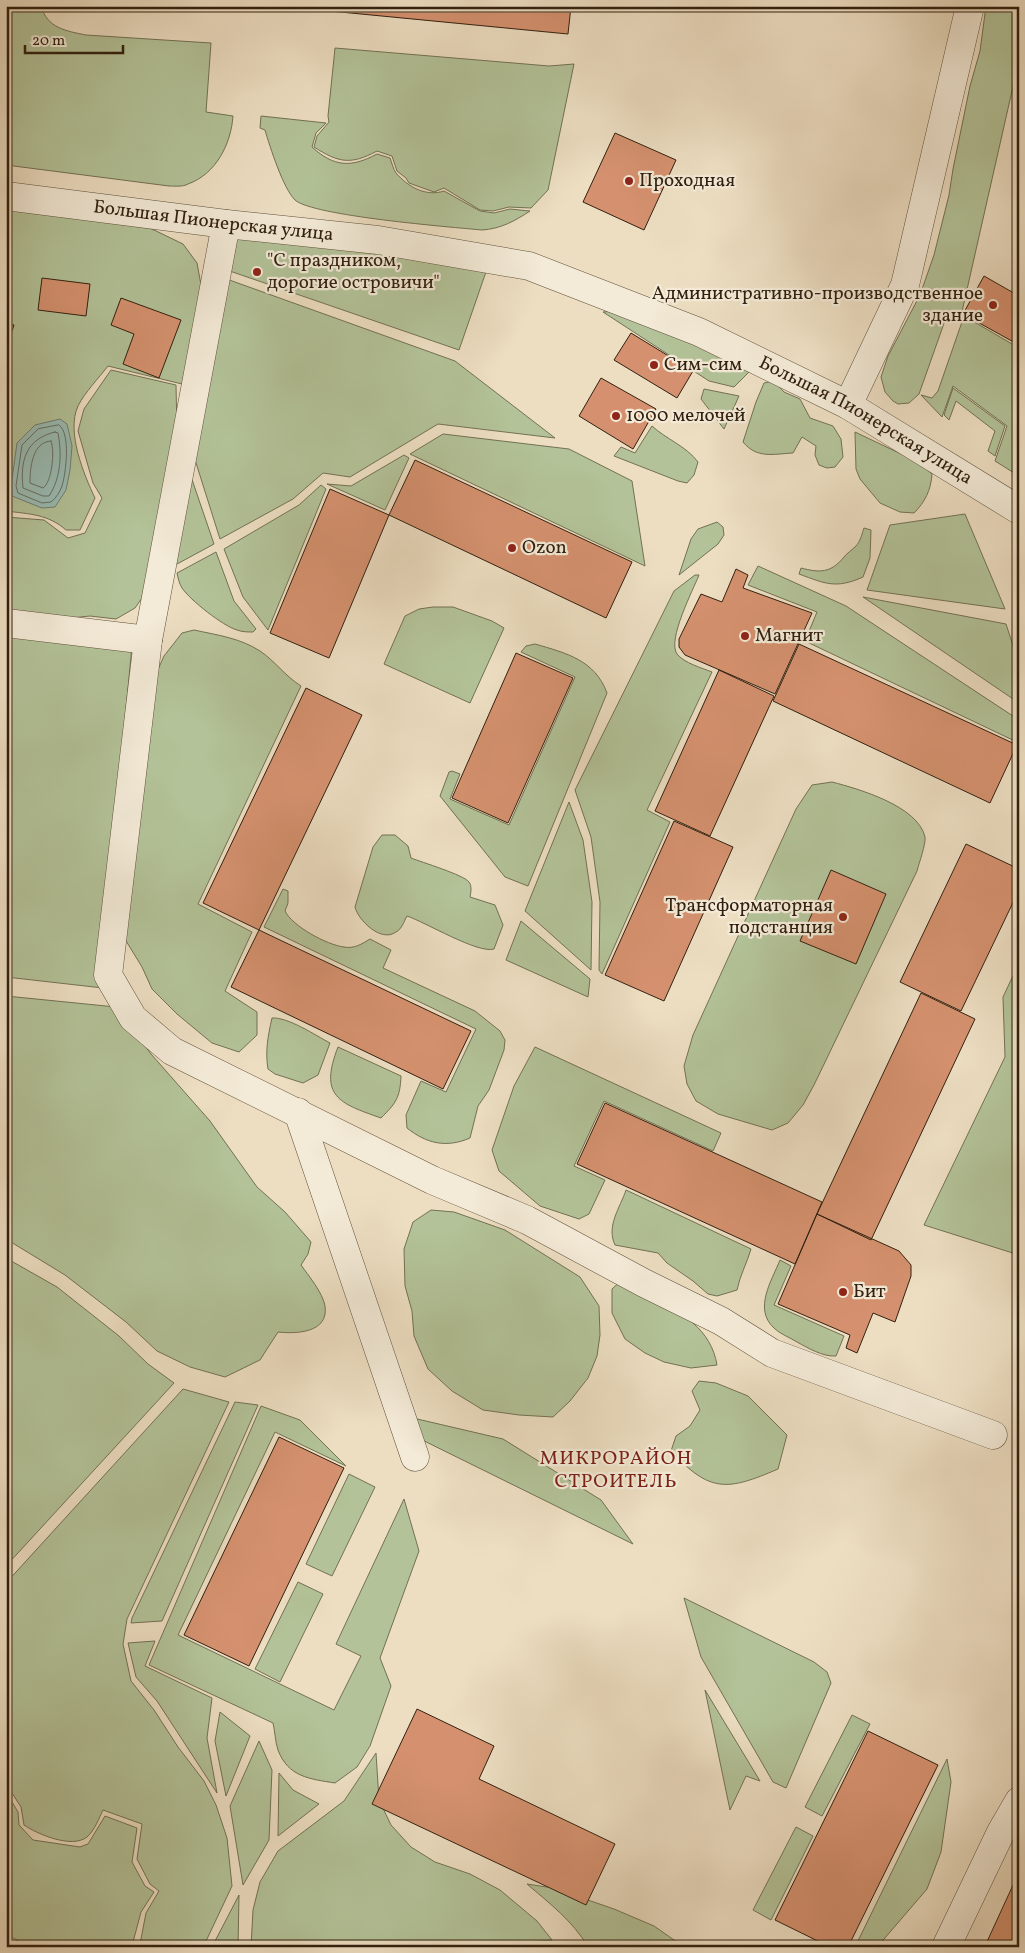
<svg xmlns="http://www.w3.org/2000/svg" width="1025" height="1953" font-family="Vollkorn,serif">
	<style>
		.green { fill: #b3c298; stroke: #727154 }
		.water { fill: #99bcb4; stroke: #6f7e72 }
		.lines { fill: none; stroke-linecap: round; stroke-linejoin: round }
		.shore { stroke: #656e62; stroke-width: 1 }
		.building { fill: #d5916f; stroke: #31200f }
		.minor-casing { stroke: #60503c; stroke-width: 29 }
		.minor { stroke: #f3ead7; stroke-width: 28 }
		.poi-dot { fill: #8f2418; stroke: #f3ead7; stroke-width: 2 }
		.labels { text-anchor: middle; dominant-baseline: central; stroke-width: 4.5; stroke-linejoin: round; paint-order: stroke }
		.poi-label { font-size: 19px; fill: #31200f; stroke: #f3ead7; text-anchor: start }
		.street-label { font-size: 19px; fill: #31200f; stroke: #f3ead7 }
		.neighbourhood-label { font-size: 20px; letter-spacing: 1px; fill: #7a1f14; stroke: #f3ead7 }
	</style>
	<rect width="100%" height="100%" fill="#eddec2"/>
	<filter id="stains"><feTurbulence type="fractalNoise" baseFrequency=".004" numOctaves="4"/><feColorMatrix values="0 0 0 0 .2 0 0 0 0 .09 0 0 0 0 .02 0 0 0 .5 -.17"/></filter>
	<radialGradient id="worn" r=".72"><stop offset=".6" stop-color="#630" stop-opacity="0"/><stop offset="1" stop-color="#630" stop-opacity=".3"/></radialGradient>
	<path class="green" d="M 6,6 L 41,6 C 47,28 66,31 86,35 L 211,43 L 206,112 L 233,116 C 231,144 216,174 188,184 C 183,187 175,186 169,186 L 6,165 Z
		M 986,6 L 1019,6 L 1019,60 L 961,316 L 948,312 L 919,394 L 909,403 L 898,404 L 893,401 L 885,392 L 881,377 L 888,356 L 920,295 L 934,255 L 949,195 L 953,169 L 970,86 L 980,51 Z
		M 335,48 L 549,66 L 574,64 L 548,190 L 531,208 L 509,207 L 493,211 L 480,210 L 444,188 L 434,192 L 409,183 L 406,178 L 397,171 L 392,156 L 377,151 C 351,165 339,163 314,147 L 317,136 L 329,122 L 328,116 Z
		M 261,116 L 326,123 L 316,133 L 312,147 C 334,167 351,168 377,154 L 390,158 C 392,163 393,169 396,173 C 408,187 426,197 444,191 L 480,211 L 494,213 L 510,209 L 530,211 C 515,221 500,229 482,230 C 450,227 313,216 295,200 C 283,188 270,147 265,130 L 260,128 Z
		M 6,207 L 112,218 L 152,229 L 183,244 L 197,263 L 201,285 L 199,309 L 182,384 L 108,366 C 98,379 85,392 78,406 C 66,432 84,475 95,498 L 80,530 L 66,530 C 48,514 29,514 6,511 Z
		M 229,233 L 488,266 L 459,350 L 221,268 Z
		M 221,277 L 455,361 L 555,438 L 438,424 L 350,477 L 323,473 L 293,499 L 220,539 L 191,447 Z
		M 615,311 L 747,364 L 749,372 L 734,387 L 709,381 L 603,312 Z
		M 964,316 L 1019,348 L 1019,476 L 995,461 L 1007,426 L 953,386 L 942,417 L 921,395 L 932,398 L 938,391 Z
		M 111,370 L 176,385 L 177,432 L 142,598 L 135,608 L 116,619 L 90,616 L 71,618 L 6,611 L 6,517 L 44,520 L 68,538 L 85,533 L 102,498 L 93,483 L 78,431 L 84,409 Z
		M 774,381 L 784,392 L 800,399 L 810,418 L 833,426 L 841,439 L 843,457 L 835,467 L 827,468 L 819,465 L 815,455 L 816,446 L 802,437 L 793,453 C 773,454 757,459 743,442 L 756,402 L 764,383 Z
		M 953,388 L 1005,426 L 995,456 L 988,451 L 995,431 L 956,401 L 949,420 L 944,415 Z
		M 704,389 L 739,396 L 724,429 L 701,399 Z
		M 652,426 C 666,439 686,446 698,462 L 694,475 L 687,483 L 678,481 L 614,456 L 621,447 L 635,453 Z
		M 855,432 L 918,462 L 932,474 C 931,490 925,502 914,513 L 900,512 L 880,503 L 860,479 L 856,469 Z
		M 443,434 L 569,449 L 632,481 L 645,566 L 410,454 Z
		M 404,455 L 409,458 L 385,510 L 327,484 L 351,486 Z
		M 186,462 L 214,544 L 166,570 Z
		M 321,485 L 326,489 L 268,630 L 243,597 L 224,549 L 299,505 Z
		M 965,514 L 1005,609 L 867,590 L 890,525 Z
		M 717,522 L 723,527 L 724,535 L 718,544 L 679,575 L 691,539 L 698,529 Z
		M 864,528 L 871,530 L 870,558 L 863,577 C 836,589 826,584 799,574 L 801,568 C 820,573 831,573 844,557 C 847,553 852,550 856,546 C 860,542 862,534 864,528 Z
		M 216,552 L 234,601 L 256,629 L 253,632 C 248,632 242,632 237,630 C 223,626 190,600 182,588 C 179,583 178,578 177,573 Z
		M 758,566 L 846,606 L 1019,720 L 1019,743 L 805,641 L 817,612 L 748,585 Z
		M 695,575 L 699,575 C 693,590 667,640 677,654 C 684,663 702,668 712,672 L 647,810 L 670,822 L 602,974 L 599,970 L 600,902 L 591,837 L 575,790 L 674,591 Z
		M 863,597 L 1006,624 L 1019,664 L 1019,703 Z
		M 433,607 L 453,607 L 492,621 L 504,628 L 470,703 L 384,664 L 405,616 L 419,609 Z
		M 194,630 C 217,635 240,638 260,651 C 275,661 285,676 301,686 L 198,904 L 252,932 L 225,991 L 257,1012 L 257,1035 L 239,1052 L 212,1043 L 177,1014 L 152,989 L 142,967 L 123,936 L 155,676 L 164,656 L 182,633 Z
		M 6,631 L 132,646 L 101,971 L 103,988 L 6,977 Z
		M 535,644 C 566,653 595,660 607,693 L 528,886 L 505,877 L 440,796 L 449,772 L 452,771 L 460,774 L 450,799 L 509,825 L 575,677 L 521,652 L 526,646 Z
		M 832,782 C 859,789 918,806 925,837 C 926,844 919,863 917,871 L 814,1085 L 803,1105 L 788,1123 L 772,1130 L 718,1114 L 696,1101 L 687,1084 L 684,1066 L 693,1035 L 796,809 L 812,785 Z
		M 569,802 L 583,840 L 592,902 L 591,970 L 525,911 Z
		M 395,835 L 408,846 L 411,858 C 421,862 464,875 469,882 C 472,886 471,892 470,897 L 495,905 L 503,925 L 494,949 C 478,954 425,922 407,916 C 404,921 402,929 396,932 C 381,943 358,920 355,907 L 373,847 L 382,835 Z
		M 283,889 L 288,891 L 288,903 L 285,911 C 292,926 327,945 344,947 C 354,949 362,944 370,939 L 391,950 L 383,968 L 475,1011 L 500,1031 L 505,1040 L 504,1050 L 489,1090 L 478,1106 L 470,1138 C 447,1148 427,1144 407,1128 L 406,1115 L 421,1081 L 446,1092 L 476,1029 L 264,927 Z
		M 521,921 L 590,979 L 588,997 L 506,960 Z
		M 1019,963 L 1019,1255 L 924,1225 L 1005,1057 L 1003,997 Z
		M 6,996 L 116,1007 L 151,1054 L 210,1121 L 257,1187 L 285,1212 L 311,1242 L 308,1254 L 301,1265 C 308,1275 323,1293 325,1306 C 329,1333 296,1334 278,1332 L 260,1360 L 225,1377 L 190,1367 L 157,1351 L 126,1322 L 65,1275 L 6,1239 Z
		M 272,1018 C 288,1017 315,1035 330,1043 L 318,1075 L 303,1083 L 275,1074 L 268,1069 C 265,1051 268,1036 272,1018 Z
		M 338,1047 L 401,1076 C 400,1098 396,1103 381,1118 C 338,1103 319,1096 338,1047 Z
		M 535,1047 L 721,1133 L 713,1151 L 604,1101 L 574,1166 L 605,1180 L 589,1214 L 579,1219 L 540,1206 L 499,1171 L 492,1150 L 514,1086 Z
		M 626,1190 L 751,1249 C 747,1263 740,1275 737,1290 L 717,1296 L 708,1294 L 693,1281 L 667,1263 L 658,1253 L 615,1245 C 606,1226 620,1208 626,1190 Z
		M 431,1210 L 454,1212 L 505,1230 L 580,1277 L 599,1306 L 600,1335 L 597,1356 L 588,1378 L 570,1401 L 553,1417 L 519,1415 L 483,1410 L 452,1391 L 428,1369 L 414,1336 L 412,1311 L 405,1286 L 404,1249 L 413,1222 Z
		M 6,1258 L 57,1287 L 119,1336 L 148,1364 L 174,1383 L 6,1566 Z
		M 780,1260 L 791,1266 L 774,1305 L 844,1336 L 836,1356 C 823,1357 808,1348 797,1342 C 789,1337 780,1334 774,1328 C 753,1309 772,1280 780,1260 Z
		M 622,1280 C 634,1296 633,1291 650,1298 C 682,1312 711,1329 717,1365 L 691,1368 L 664,1362 L 645,1353 L 625,1339 L 612,1313 L 612,1289 Z
		M 699,1381 L 716,1383 L 748,1396 L 787,1435 L 778,1469 C 727,1491 710,1493 671,1451 L 676,1436 L 690,1426 L 700,1410 L 692,1391 Z
		M 183,1389 L 229,1402 L 127,1619 L 123,1644 L 131,1681 L 154,1710 L 178,1747 L 204,1781 L 216,1805 L 227,1838 L 232,1886 L 207,1939 L 201,1947 L 141,1947 L 140,1944 L 146,1913 L 159,1891 L 150,1884 L 137,1859 L 142,1824 L 103,1810 C 99,1818 95,1830 87,1837 C 72,1849 37,1834 24,1825 L 21,1807 L 12,1793 L 6,1793 L 6,1583 Z
		M 235,1402 L 258,1405 L 162,1621 L 131,1623 L 132,1618 Z
		M 261,1406 L 300,1420 L 346,1466 L 275,1432 L 178,1635 L 334,1710 L 361,1656 L 336,1644 L 404,1499 L 419,1551 L 380,1658 L 391,1686 L 370,1746 L 357,1767 L 335,1783 C 310,1779 288,1777 278,1750 C 275,1741 275,1731 273,1723 L 149,1665 Z
		M 413,1418 L 503,1439 L 601,1500 L 633,1544 L 404,1431 Z
		M 349,1474 L 375,1487 L 332,1576 L 306,1564 Z
		M 298,1582 L 323,1594 L 280,1682 L 255,1669 Z
		M 684,1598 L 814,1662 L 827,1672 L 831,1683 L 786,1788 L 773,1782 L 701,1657 Z
		M 155,1641 L 145,1666 L 212,1698 L 207,1738 L 217,1793 L 157,1701 L 136,1677 L 128,1643 Z
		M 705,1690 L 760,1781 L 746,1776 L 730,1810 Z
		M 220,1712 L 250,1736 L 226,1796 L 215,1741 Z
		M 852,1715 L 870,1724 L 822,1816 L 805,1807 Z
		M 259,1741 L 272,1770 L 269,1840 L 243,1885 L 230,1806 Z
		M 376,1753 L 379,1800 L 391,1825 L 411,1847 L 435,1862 L 470,1874 L 500,1890 L 537,1921 L 552,1940 L 472,1947 L 251,1947 L 253,1910 L 260,1882 L 278,1851 L 344,1801 Z
		M 947,1759 L 951,1782 L 941,1852 L 927,1889 L 878,1946 L 855,1947 Z
		M 279,1773 L 293,1790 L 319,1804 L 278,1836 Z
		M 9,1797 L 18,1812 L 19,1825 L 33,1840 L 80,1847 L 88,1844 L 105,1816 L 137,1828 L 132,1862 L 145,1886 L 154,1892 L 141,1912 L 133,1942 L 134,1947 L 32,1947 L 24,1944 L 6,1934 L 6,1798 Z
		M 796,1827 L 813,1836 L 771,1920 L 753,1910 Z
		M 527,1884 L 553,1888 L 614,1909 L 654,1926 L 684,1947 L 588,1947 C 573,1921 549,1903 527,1884 Z
		M 239,1895 L 238,1947 L 211,1947 L 214,1943 Z"/>
	<path class="water" d="M 60,419 L 67,424 L 72,446 L 70,470 L 66,490 L 55,507 L 42,508 L 12,496 L 11,487 L 17,443 L 35,425 Z"/>
	<g class="lines">
		<path class="shore" d="M 59,425 C 71,433 66,473 62,486 C 60,492 56,498 51,502 L 42,503 L 18,493 L 16,486 L 22,445 L 38,429 Z
			M 55,432 L 58,433 C 62,454 61,478 49,496 L 43,496 L 23,488 C 20,460 26,439 55,432 Z
			M 51,441 C 55,451 52,482 43,488 L 30,483 C 30,468 32,442 51,441 Z"/>
	</g>
	<path class="building" d="M 278,6 L 571,6 L 568,34 Z
		M 615,133 L 676,160 L 644,230 L 583,202 Z
		M 984,276 L 1019,296 L 1019,345 L 963,314 Z
		M 42,278 L 90,284 L 86,316 L 38,310 Z
		M 121,298 L 181,320 L 159,378 L 123,364 L 134,334 L 111,325 Z
		M 6,323 L 14,325 L 6,350 Z
		M 631,333 L 693,371 L 677,398 L 614,360 Z
		M 601,378 L 656,409 L 633,449 L 579,416 Z
		M 415,460 L 632,562 L 606,618 L 389,515 Z
		M 330,489 L 389,515 L 329,658 L 270,633 Z
		M 736,569 L 748,575 L 743,588 L 812,613 L 775,694 L 685,655 L 679,647 L 679,639 L 701,594 L 722,602 Z
		M 799,644 L 1017,745 L 990,803 L 773,701 Z
		M 516,653 L 573,678 L 508,823 L 452,798 Z
		M 719,670 L 774,696 L 710,836 L 655,811 Z
		M 306,688 L 362,715 L 259,930 L 203,903 Z
		M 674,821 L 733,847 L 664,1001 L 605,975 Z
		M 966,844 L 1019,869 L 1019,890 L 961,1011 L 900,982 Z
		M 831,870 L 886,894 L 856,964 L 800,941 Z
		M 259,930 L 471,1031 L 443,1089 L 231,987 Z
		M 921,993 L 975,1019 L 871,1240 L 817,1214 Z
		M 605,1103 L 822,1202 L 795,1264 L 577,1164 Z
		M 817,1214 L 899,1251 L 911,1265 L 911,1276 L 895,1322 L 873,1313 L 857,1353 L 846,1348 L 850,1335 L 778,1304 Z
		M 279,1437 L 344,1468 L 249,1666 L 184,1635 Z
		M 417,1709 L 494,1746 L 479,1779 L 615,1844 L 586,1905 L 372,1804 Z
		M 868,1731 L 938,1765 L 848,1947 L 830,1947 L 775,1920 Z
		M 1019,1872 L 1019,1947 L 987,1947 L 985,1946 Z"/>
	<g class="lines">
		<defs>
			<g id="minor">
				<path id="s1" d="M 6,196 L 226,224 L 378,240 L 529,266 L 699,332 L 848,405 L 1019,510"/>
				<path d="M 226,224 L 148,640 L 108,975 L 133,1018 L 172,1051 L 432,1180 L 527,1220 L 644,1283 L 721,1321 L 772,1353 L 993,1435"/>
				<path d="M 848,405 L 905,285 L 970,6"/>
				<path d="M 6,623 L 148,640"/>
				<path d="M 298,1112 L 415,1457"/>
				<path d="M 946,1947 L 1001,1832 L 1019,1801"/>
			</g>
		</defs>
		<use href="#minor" class="minor-casing"/>
		<use href="#minor" class="minor"/>
	</g>
	<g class="poi-dot">
		<circle cx="629" cy="181" r="5"/>
		<circle cx="257" cy="272" r="5"/>
		<circle cx="993" cy="305" r="5"/>
		<circle cx="654" cy="365" r="5"/>
		<circle cx="616" cy="416" r="5"/>
		<circle cx="512" cy="548" r="5"/>
		<circle cx="745" cy="636" r="5"/>
		<circle cx="843" cy="917" r="5"/>
		<circle cx="843" cy="1292" r="5"/>
	</g>
	<g class="labels">
		<g class="poi-label">
			<text x="639" y="181">Проходная</text>
			<text x="267" y="261">"С праздником,<tspan x="267" dy="22">дорогие островичи"</tspan></text>
			<text x="983" y="294" text-anchor="end">Административно-производственное<tspan x="983" dy="22">здание</tspan></text>
			<text x="664" y="365">Сим-сим</text>
			<text x="626" y="416">1000 мелочей</text>
			<text x="522" y="548">Ozon</text>
			<text x="755" y="636">Магнит</text>
			<text x="833" y="906" text-anchor="end">Трансформаторная<tspan x="833" dy="22">подстанция</tspan></text>
			<text x="853" y="1292">Бит</text>
		</g>
		<g class="street-label">
			<text stroke="none"><textPath href="#s1" startOffset="209">Большая Пионерская улица</textPath></text>
			<text stroke="none"><textPath href="#s1" startOffset="899">Большая Пионерская улица</textPath></text>
		</g>
		<g class="neighbourhood-label">
			<text x="616" y="1459">МИКРОРАЙОН<tspan x="616" dy="23">СТРОИТЕЛЬ</tspan></text>
		</g>
	</g>
	<rect width="1025" height="1953" fill="none" stroke="#eddec2" stroke-width="25"/>
	<rect x="8" y="8" width="1010" height="1938" fill="none" stroke="#31200f" stroke-width="2.5"/>
	<rect x="12" y="12" width="1000" height="1928" fill="none" stroke="#31200f"/>
	<path d="M25 45v8h98v-8" fill="none" stroke="#31200f" stroke-width="2.5"/>
	<text x="32" y="45" font-size="15" fill="#31200f" stroke="#f3ead7" stroke-width="4" paint-order="stroke">20 m</text>
	<rect width="100%" height="100%" filter="url(#stains)"/>
	<rect width="100%" height="100%" fill="url(#worn)"/>
</svg>
